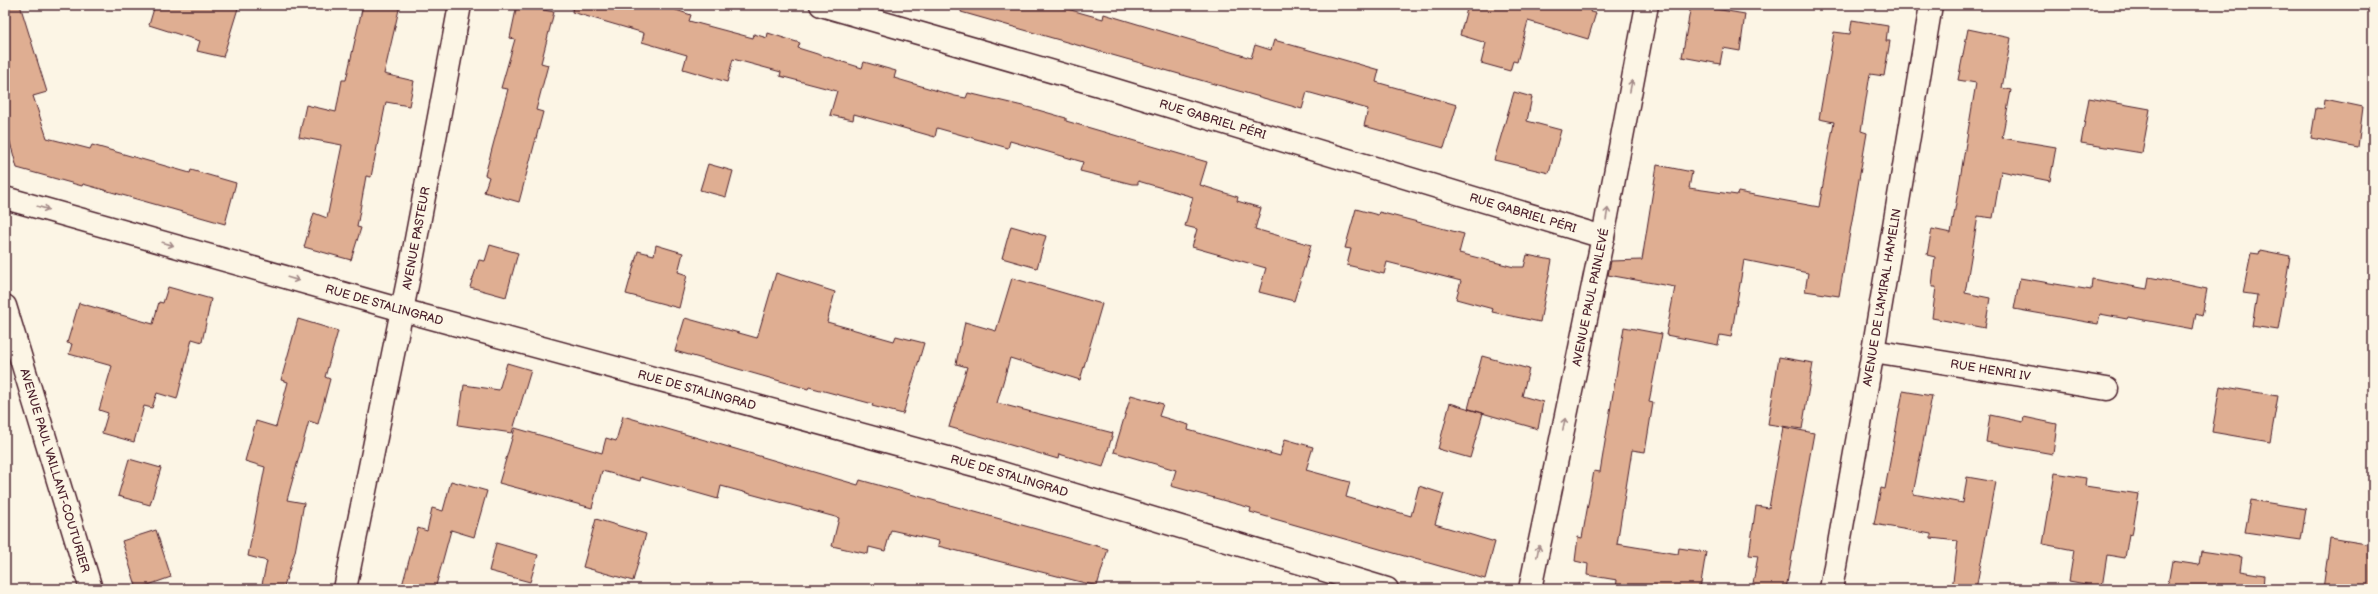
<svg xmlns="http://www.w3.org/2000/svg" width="2378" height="594" font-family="'Balsamiq Sans',sans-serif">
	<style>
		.building { fill: #dfae92; stroke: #4a1f2b }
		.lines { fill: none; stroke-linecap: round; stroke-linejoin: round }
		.minor-casing { stroke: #4a1f2b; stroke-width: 25 }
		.minor { stroke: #fcf5e5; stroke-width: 22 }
		.oneway { stroke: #a38a88 }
		.labels { text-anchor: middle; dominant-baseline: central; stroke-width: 3.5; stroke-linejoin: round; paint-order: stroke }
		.street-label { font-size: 12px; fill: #4a1f2b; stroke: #fcf5e5 }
	</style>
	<rect width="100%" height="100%" fill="#fcf5e5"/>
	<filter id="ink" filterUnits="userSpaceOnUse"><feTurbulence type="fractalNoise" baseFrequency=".025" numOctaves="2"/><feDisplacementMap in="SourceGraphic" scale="8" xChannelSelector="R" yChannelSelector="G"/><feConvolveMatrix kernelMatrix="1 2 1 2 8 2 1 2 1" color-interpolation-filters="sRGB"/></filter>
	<g filter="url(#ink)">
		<path class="building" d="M 5,5 L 20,5 L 47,92 L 33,96 L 47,138 L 90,149 L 92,145 L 190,173 L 191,170 L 236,183 L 225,224 L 83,184 L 82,186 L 17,168 L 5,124 Z
			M 155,5 L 239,5 L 223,57 L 197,51 L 200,41 L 149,25 Z
			M 363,5 L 400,5 L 384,74 L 414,81 L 409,106 L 386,102 L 371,177 L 366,176 L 357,227 L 361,228 L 351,260 L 304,247 L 314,213 L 327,218 L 342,145 L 299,137 L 306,105 L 336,112 L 342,80 L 346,80 Z
			M 517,5 L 554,12 L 541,63 L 548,65 L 536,110 L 543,112 L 519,202 L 484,192 L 489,177 L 485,175 L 508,89 L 501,88 L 515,39 L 510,38 Z
			M 573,5 L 661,5 L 691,15 L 689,21 L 753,38 L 754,34 L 767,38 L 768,33 L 800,43 L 798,48 L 862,68 L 864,62 L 896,71 L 894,78 L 955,96 L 966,98 L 968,93 L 1031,108 L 1066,118 L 1066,121 L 1207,162 L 1200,185 L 1238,197 L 1237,201 L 1261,208 L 1255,229 L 1311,245 L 1294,301 L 1259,292 L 1266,268 L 1192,247 L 1197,229 L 1185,226 L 1193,197 L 1138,181 L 1138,184 L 1132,184 L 1080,171 L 1083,162 L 1010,141 L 1008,148 L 937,128 L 935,137 L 854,114 L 853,120 L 830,115 L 837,91 L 780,76 L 781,72 L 733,59 L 727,82 L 683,69 L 687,55 L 642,42 L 644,33 L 572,12 Z
			M 962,5 L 1053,5 L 1103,19 L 1104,14 L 1251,58 L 1255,45 L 1271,50 L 1274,40 L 1379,70 L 1376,82 L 1457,105 L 1444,148 L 1364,126 L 1368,109 L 1307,92 L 1302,109 L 961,12 Z
			M 1468,5 L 1592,5 L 1590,12 L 1596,13 L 1588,39 L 1528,21 L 1517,62 L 1513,61 L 1510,71 L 1481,63 L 1486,43 L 1460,35 Z
			M 1691,5 L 1745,14 L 1740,51 L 1723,48 L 1720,64 L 1682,57 Z
			M 1852,20 L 1888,26 L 1886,41 L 1890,41 L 1884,76 L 1870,74 L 1861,131 L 1867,133 L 1839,296 L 1805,291 L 1808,273 L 1744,260 L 1731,337 L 1720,335 L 1718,345 L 1666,335 L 1675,287 L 1608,275 L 1611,261 L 1642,260 L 1657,165 L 1692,172 L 1689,188 L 1737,195 L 1738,192 L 1819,207 L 1834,122 L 1819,119 L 1834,32 L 1850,34 Z
			M 1968,29 L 2011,38 L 2002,88 L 2011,90 L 2002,138 L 2056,147 L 2050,181 L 2001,171 L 1993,218 L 1978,216 L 1965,293 L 1990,298 L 1985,328 L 1932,318 L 1936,287 L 1932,287 L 1935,257 L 1927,255 L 1932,229 L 1951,233 L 1976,83 L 1958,80 Z
			M 1514,92 L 1532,97 L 1527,121 L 1561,130 L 1549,173 L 1494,160 Z
			M 2089,98 L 2150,109 L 2142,153 L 2081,143 Z
			M 2325,99 L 2363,107 L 2358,147 L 2311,138 L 2316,108 L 2324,109 Z
			M 708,164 L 733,171 L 726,197 L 700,190 Z
			M 1356,209 L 1378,215 L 1379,212 L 1464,234 L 1459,253 L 1514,267 L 1524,267 L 1527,255 L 1552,260 L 1540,322 L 1492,312 L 1493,309 L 1456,299 L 1461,281 L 1387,262 L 1384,274 L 1347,265 L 1351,249 L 1345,248 Z
			M 1011,226 L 1046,236 L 1037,268 L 1002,258 Z
			M 490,245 L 518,253 L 506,297 L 470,287 L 479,260 L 485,261 Z
			M 656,245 L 683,253 L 678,272 L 687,275 L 679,308 L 626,294 L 638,251 L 654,255 Z
			M 2260,250 L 2290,256 L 2278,330 L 2252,326 L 2257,295 L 2243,293 L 2251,253 L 2259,254 Z
			M 776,273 L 835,292 L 827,322 L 894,341 L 896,336 L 924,343 L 903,414 L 872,406 L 873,404 L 809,387 L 808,389 L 675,351 L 685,318 L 757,338 Z
			M 2149,277 L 2207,289 L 2202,316 L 2196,314 L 2193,329 L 2128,317 L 2127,319 L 2100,314 L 2098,324 L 2014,309 L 2020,278 L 2091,290 L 2092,279 L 2147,289 Z
			M 1012,278 L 1102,304 L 1080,380 L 1010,358 L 997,403 L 1113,433 L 1103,467 L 1059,454 L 1058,459 L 949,427 L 967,367 L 956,364 L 965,322 L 996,331 Z
			M 168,287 L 211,299 L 202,342 L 192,339 L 177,399 L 157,393 L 152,408 L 144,406 L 134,442 L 102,433 L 108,413 L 99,410 L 112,366 L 69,354 L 72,344 L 67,343 L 79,303 L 153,324 L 159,302 L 163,303 Z
			M 298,319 L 338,331 L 325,377 L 330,379 L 318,424 L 309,421 L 287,500 L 304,503 L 295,552 L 283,589 L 261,589 L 267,561 L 248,556 L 265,467 L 245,461 L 256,421 L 276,427 L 288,382 L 281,380 Z
			M 1624,327 L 1662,334 L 1649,402 L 1653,403 L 1645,452 L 1632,450 L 1617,544 L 1678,554 L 1679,548 L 1706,552 L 1700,589 L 1616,589 L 1617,580 L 1587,575 L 1588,564 L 1575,561 L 1578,537 L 1582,538 L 1594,471 L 1600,472 Z
			M 1482,356 L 1529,369 L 1522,396 L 1543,402 L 1538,429 L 1468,409 Z
			M 1779,357 L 1813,363 L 1802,429 L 1768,424 Z
			M 507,363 L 531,370 L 512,433 L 458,425 L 464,385 L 499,390 Z
			M 2220,386 L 2278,396 L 2270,442 L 2212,432 Z
			M 1903,391 L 1932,396 L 1913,494 L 1963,503 L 1967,477 L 1996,482 L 1976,589 L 1952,589 L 1958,541 L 1931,538 L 1931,534 L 1874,524 L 1881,488 L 1885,489 Z
			M 1131,395 L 1163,404 L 1159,416 L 1189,425 L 1188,430 L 1280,456 L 1285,439 L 1313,447 L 1306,470 L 1350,482 L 1346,497 L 1411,516 L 1419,486 L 1444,494 L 1435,524 L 1495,542 L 1485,579 L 1250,512 L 1251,508 L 1171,486 L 1176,470 L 1114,452 Z
			M 1450,403 L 1483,413 L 1470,458 L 1438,449 Z
			M 1990,415 L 2023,422 L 2024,417 L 2057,424 L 2053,454 L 1986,442 Z
			M 623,416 L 858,485 L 860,480 L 1108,549 L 1097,586 L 938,546 L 939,541 L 891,530 L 885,551 L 869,547 L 868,554 L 832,546 L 839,518 L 721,486 L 718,499 L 641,477 L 640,481 L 602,471 L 592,508 L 499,483 L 515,428 L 602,453 L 606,438 L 616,441 Z
			M 1783,427 L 1814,433 L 1786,589 L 1752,589 L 1758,556 L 1749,555 L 1756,506 L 1769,508 Z
			M 129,459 L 161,468 L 150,505 L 118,496 Z
			M 2055,473 L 2086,478 L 2085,486 L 2139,494 L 2132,535 L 2129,534 L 2125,558 L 2107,555 L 2102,587 L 2069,581 L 2074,550 L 2043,544 Z
			M 451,481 L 487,491 L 474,537 L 451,530 L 435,589 L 401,589 L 418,528 L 427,531 L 432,508 L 443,511 Z
			M 2251,500 L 2306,509 L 2301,540 L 2245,532 Z
			M 596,519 L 646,534 L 633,581 L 583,567 Z
			M 156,530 L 171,577 L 137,589 L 122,541 Z
			M 2330,538 L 2373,545 L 2373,589 L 2323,589 Z
			M 496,543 L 538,555 L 530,582 L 489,571 Z
			M 2201,551 L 2242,557 L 2240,571 L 2264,575 L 2263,589 L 2195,589 L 2168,584 L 2172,561 L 2199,565 Z"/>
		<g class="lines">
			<defs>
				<g id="minor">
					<path id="s1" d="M 821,5 L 1099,85 L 1603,237"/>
					<path id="s2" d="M 5,198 L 402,310 L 985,468 L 1387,589"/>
					<path id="s3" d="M 5,306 L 91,589"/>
					<path id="s4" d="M 1873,351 L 2107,389"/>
					<path id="s5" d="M 345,589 L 411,266 L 460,5"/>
					<path id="s6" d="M 1530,589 L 1603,237 L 1647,5"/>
					<path id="s7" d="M 1831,589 L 1873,351 L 1931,5"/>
				</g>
			</defs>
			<use href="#minor" class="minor-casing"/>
			<use href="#minor" class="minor"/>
		</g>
		<defs><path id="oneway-shaft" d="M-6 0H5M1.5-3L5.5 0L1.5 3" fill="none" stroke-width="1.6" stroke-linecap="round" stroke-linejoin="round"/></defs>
		<g class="oneway">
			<use href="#oneway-shaft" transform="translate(1631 86) rotate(-79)"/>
			<use href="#oneway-shaft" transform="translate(43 208) rotate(16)"/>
			<use href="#oneway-shaft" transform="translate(1607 214) rotate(-81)"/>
			<use href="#oneway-shaft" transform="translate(168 244) rotate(16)"/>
			<use href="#oneway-shaft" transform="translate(293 279) rotate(16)"/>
			<use href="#oneway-shaft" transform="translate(1564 424) rotate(-78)"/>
			<use href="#oneway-shaft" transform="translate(1538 551) rotate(-78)"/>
		</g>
	</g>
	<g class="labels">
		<g class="street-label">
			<text stroke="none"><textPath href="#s1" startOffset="408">RUE GABRIEL PÉRI</textPath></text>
			<text stroke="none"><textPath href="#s1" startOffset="732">RUE GABRIEL PÉRI</textPath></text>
			<text stroke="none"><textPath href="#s5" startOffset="358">AVENUE PASTEUR</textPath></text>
			<text stroke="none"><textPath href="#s6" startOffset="298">AVENUE PAUL PAINLEVÉ</textPath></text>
			<text stroke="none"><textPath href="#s7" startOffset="296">AVENUE DE L'AMIRAL HAMELIN</textPath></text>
			<text stroke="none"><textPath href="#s2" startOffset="394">RUE DE STALINGRAD</textPath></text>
			<text stroke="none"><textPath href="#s4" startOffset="119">RUE HENRI IV</textPath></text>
			<text stroke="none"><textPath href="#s2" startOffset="718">RUE DE STALINGRAD</textPath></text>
			<text stroke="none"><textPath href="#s3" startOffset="172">AVENUE PAUL VAILLANT-COUTURIER</textPath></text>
			<text stroke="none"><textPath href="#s2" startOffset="1042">RUE DE STALINGRAD</textPath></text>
		</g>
	</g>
	<rect width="2378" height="594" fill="none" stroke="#fcf5e5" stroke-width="20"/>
	<rect x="10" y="10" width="2358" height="574" fill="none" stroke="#4a1f2b" stroke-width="1.5" filter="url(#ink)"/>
</svg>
